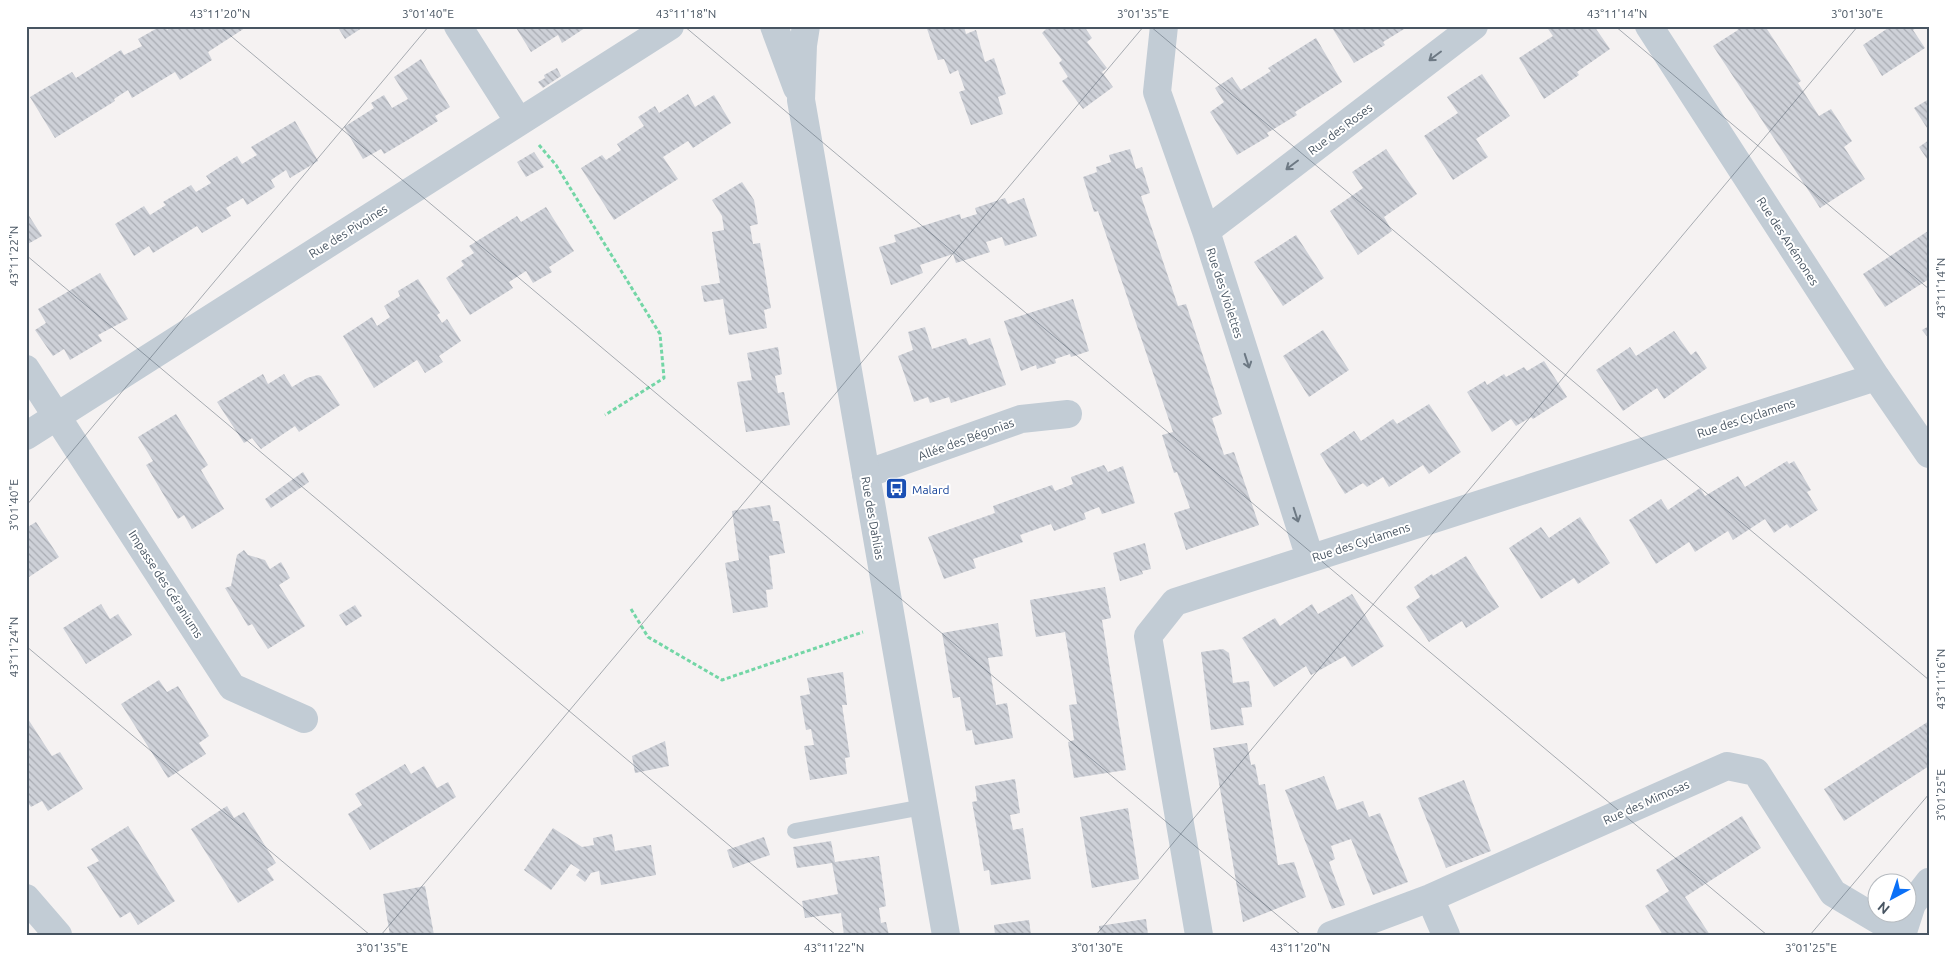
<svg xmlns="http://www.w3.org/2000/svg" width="1955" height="961" font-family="Ubuntu,sans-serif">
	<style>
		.building { fill: url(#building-back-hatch) }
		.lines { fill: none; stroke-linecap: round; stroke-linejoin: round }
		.path { stroke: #73d6a6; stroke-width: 3; stroke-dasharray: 4 2.5; stroke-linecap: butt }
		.service { stroke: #c2ccd5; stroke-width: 16 }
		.minor { stroke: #c2ccd5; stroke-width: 28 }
		.tertiary { stroke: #c2ccd5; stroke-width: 28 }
		.oneway { stroke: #6d7984 }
		.ticks { fill: none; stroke: #485562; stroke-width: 1; stroke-opacity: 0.45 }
		.labels { text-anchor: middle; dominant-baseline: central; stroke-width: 4; stroke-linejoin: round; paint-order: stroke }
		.street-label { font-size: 12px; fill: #485562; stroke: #fff }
		.transit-label { font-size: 12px; fill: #164399; stroke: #fff; text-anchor: start }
		.neatline { fill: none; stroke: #485562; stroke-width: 2 }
		.ticks-label { font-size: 12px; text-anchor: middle; fill: #485562 }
	</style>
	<defs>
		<pattern id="building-back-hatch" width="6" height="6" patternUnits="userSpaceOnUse" patternTransform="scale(1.25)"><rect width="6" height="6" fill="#ced1d8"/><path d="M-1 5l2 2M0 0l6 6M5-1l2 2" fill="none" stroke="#a9acb3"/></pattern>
	</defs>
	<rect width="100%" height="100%" fill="#f5f2f2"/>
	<path class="building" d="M 161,26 L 165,26 L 167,30 L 173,26 L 248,26 L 208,52 L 212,60 L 180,80 L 175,72 L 132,98 L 128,90 L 114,99 L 115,101 L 55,138 L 30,97 L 72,72 L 76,78 L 121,50 L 124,55 L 142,46 L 138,39 Z
		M 337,26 L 365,26 L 345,39 Z
		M 515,26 L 588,26 L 562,43 L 558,35 L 531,52 Z
		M 926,26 L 964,26 L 966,34 L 976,30 L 985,62 L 994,58 L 1006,94 L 998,97 L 1003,114 L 971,125 L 959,92 L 965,90 L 958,70 L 950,74 L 944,59 L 938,60 Z
		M 1049,26 L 1084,26 L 1092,38 L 1087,42 L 1107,68 L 1102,72 L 1113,87 L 1083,109 L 1062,81 L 1068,77 L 1059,63 L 1062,60 L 1042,33 Z
		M 1331,26 L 1409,26 L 1383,42 L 1385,45 L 1354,63 Z
		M 1546,26 L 1594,26 L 1610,49 L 1577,72 L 1579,75 L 1544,99 L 1519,58 L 1553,36 Z
		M 1736,26 L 1765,26 L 1801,81 L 1798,83 L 1819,116 L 1831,109 L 1852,141 L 1844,147 L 1865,179 L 1820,208 L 1713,46 L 1738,30 Z
		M 1891,26 L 1919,26 L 1913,30 L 1925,48 L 1882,76 L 1863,45 Z
		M 1316,38 L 1342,82 L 1295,112 L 1297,115 L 1267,133 L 1269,136 L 1237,155 L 1210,112 L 1224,102 L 1215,88 L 1232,77 L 1241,90 L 1271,71 L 1268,68 Z
		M 421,59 L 450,107 L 435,116 L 438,121 L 411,138 L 384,154 L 381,149 L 363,159 L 344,127 L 374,108 L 371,103 L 384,95 L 392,108 L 408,99 L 394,77 Z
		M 557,68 L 561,76 L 543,88 L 538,82 L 545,78 L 544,75 Z
		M 1482,74 L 1510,116 L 1476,139 L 1488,157 L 1453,180 L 1424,136 L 1458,113 L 1447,97 Z
		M 688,94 L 695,107 L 714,95 L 731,123 L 693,148 L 688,141 L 663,157 L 678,179 L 614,220 L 581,168 L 602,155 L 606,160 L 621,150 L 617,144 L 644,126 L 638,117 L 655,106 L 659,113 Z
		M 1929,99 L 1929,131 L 1914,108 Z
		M 295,121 L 318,161 L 290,178 L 286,170 L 271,180 L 275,187 L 247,205 L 243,198 L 226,208 L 231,216 L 202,233 L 197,226 L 153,253 L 149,246 L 134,256 L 115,224 L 144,206 L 150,215 L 166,205 L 163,202 L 191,185 L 196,192 L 211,183 L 206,176 L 237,156 L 242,164 L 257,155 L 251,147 Z
		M 1929,140 L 1929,162 L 1919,147 Z
		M 1130,149 L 1136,169 L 1142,167 L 1150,193 L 1141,196 L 1178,306 L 1186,304 L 1222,414 L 1212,418 L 1224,455 L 1234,452 L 1259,525 L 1186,550 L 1174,513 L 1190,508 L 1177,472 L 1174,473 L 1162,435 L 1173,432 L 1098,211 L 1094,212 L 1083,177 L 1097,172 L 1096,167 L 1111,162 L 1109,155 Z
		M 1386,149 L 1417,194 L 1384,217 L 1392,231 L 1358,255 L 1330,211 L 1363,188 L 1352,172 Z
		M 534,152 L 544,167 L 526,177 L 517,162 Z
		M 742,182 L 754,200 L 758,224 L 750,226 L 753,244 L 760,243 L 771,308 L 764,310 L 767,328 L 729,335 L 723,299 L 704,302 L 701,286 L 720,283 L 712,232 L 724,230 L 722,216 L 712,200 Z
		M 1005,198 L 1008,204 L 1024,198 L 1037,236 L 1005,246 L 1002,237 L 986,242 L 990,252 L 956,263 L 953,254 L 920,265 L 923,273 L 891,285 L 879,247 L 896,242 L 894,235 L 960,214 L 961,219 L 977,214 L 975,208 Z
		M 546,207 L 574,251 L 549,267 L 552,272 L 533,283 L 526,271 L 509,282 L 513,288 L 470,315 L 446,278 L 464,265 L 461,261 L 474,253 L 469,246 L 517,216 L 521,222 Z
		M 26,211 L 42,236 L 26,245 Z
		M 1928,231 L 1929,279 L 1885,307 L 1863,274 Z
		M 1296,235 L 1324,278 L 1283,306 L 1254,262 Z
		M 100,273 L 128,319 L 98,335 L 102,341 L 70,360 L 64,349 L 53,356 L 35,330 L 46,323 L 38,309 Z
		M 418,279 L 440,313 L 437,315 L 442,323 L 447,319 L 461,341 L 439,356 L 443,362 L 425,373 L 417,360 L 374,388 L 343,336 L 372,317 L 377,326 L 390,317 L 384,306 L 400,296 L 398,291 Z
		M 1073,299 L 1089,351 L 1071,357 L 1070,354 L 1055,359 L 1056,363 L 1037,369 L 1036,365 L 1021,371 L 1004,321 Z
		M 1929,326 L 1929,339 L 1922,330 Z
		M 925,327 L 932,349 L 966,338 L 969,345 L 990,338 L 1006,385 L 951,403 L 949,397 L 930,403 L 928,397 L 914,402 L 898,356 L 913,350 L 908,332 Z
		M 1323,330 L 1349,370 L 1309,397 L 1283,356 Z
		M 1674,331 L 1691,355 L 1696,351 L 1707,368 L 1664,399 L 1657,388 L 1623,411 L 1596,370 L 1630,347 L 1636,356 Z
		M 778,347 L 782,374 L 775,376 L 778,393 L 784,392 L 790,425 L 746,432 L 737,382 L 752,380 L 747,353 Z
		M 1544,361 L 1567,397 L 1533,419 L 1531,417 L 1516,426 L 1511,419 L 1492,432 L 1467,392 L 1485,381 L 1487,385 L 1504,374 L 1506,377 L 1524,367 L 1527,371 Z
		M 263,374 L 268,384 L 284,374 L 292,387 L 307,378 L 318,375 L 321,376 L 340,405 L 299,432 L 295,426 L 261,449 L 252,438 L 244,443 L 217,402 Z
		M 1429,404 L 1461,452 L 1429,474 L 1423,465 L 1389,487 L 1383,477 L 1367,487 L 1363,483 L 1345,494 L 1320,454 L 1354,431 L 1361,441 L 1393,419 L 1397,424 Z
		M 176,414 L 208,465 L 201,470 L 224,509 L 192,529 L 184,515 L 178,519 L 146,465 L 153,461 L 138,437 Z
		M 1787,461 L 1789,464 L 1794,461 L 1811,490 L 1807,492 L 1818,510 L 1790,528 L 1787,524 L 1774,533 L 1765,519 L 1733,540 L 1728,531 L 1695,552 L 1689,542 L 1656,564 L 1629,520 L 1661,499 L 1668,510 L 1700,488 L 1705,496 L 1738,476 L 1745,487 Z
		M 1104,465 L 1108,472 L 1123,466 L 1135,503 L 1102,514 L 1099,507 L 1084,513 L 1086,519 L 1054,531 L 1051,524 L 1020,535 L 1023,542 L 973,559 L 976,568 L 944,579 L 928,537 L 995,513 L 993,506 L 1052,485 L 1055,491 L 1073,484 L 1071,477 Z
		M 303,472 L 309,482 L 271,508 L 265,499 Z
		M 770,505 L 773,521 L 779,521 L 785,553 L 769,556 L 773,589 L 766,590 L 768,607 L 733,613 L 725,563 L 739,560 L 732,511 Z
		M 1580,517 L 1610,563 L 1578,584 L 1574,578 L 1541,599 L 1509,548 L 1541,527 L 1549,538 Z
		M 36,522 L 59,557 L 26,579 L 26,528 Z
		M 1145,543 L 1151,569 L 1142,571 L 1143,574 L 1120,581 L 1113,553 Z
		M 244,550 L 248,555 L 265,560 L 270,569 L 281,562 L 290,578 L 279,585 L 305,626 L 268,649 L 252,624 L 248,626 L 225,588 L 231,586 L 237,555 Z
		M 1466,556 L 1499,607 L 1466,628 L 1462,621 L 1429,642 L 1406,607 L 1420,597 L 1414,587 L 1432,574 L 1433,576 Z
		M 1105,587 L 1111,618 L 1102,620 L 1126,770 L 1074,778 L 1068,742 L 1074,740 L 1069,705 L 1077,704 L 1065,632 L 1036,637 L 1030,600 Z
		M 1352,594 L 1384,646 L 1352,667 L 1345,656 L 1311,675 L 1306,666 L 1274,687 L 1242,638 L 1275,618 L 1280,626 L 1312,604 L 1318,614 Z
		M 101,604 L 110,619 L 118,614 L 132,635 L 86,664 L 63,628 Z
		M 355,605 L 362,616 L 346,626 L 339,615 Z
		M 998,623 L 1003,656 L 988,658 L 996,705 L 1007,703 L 1013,738 L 975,745 L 972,730 L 966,731 L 960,697 L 953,698 L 942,633 Z
		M 1223,649 L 1229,653 L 1233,683 L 1249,681 L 1252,707 L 1241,708 L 1244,725 L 1211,730 L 1201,652 Z
		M 843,672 L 847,705 L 842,705 L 850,757 L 845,758 L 847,774 L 810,780 L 804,746 L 814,745 L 811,729 L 806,730 L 800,696 L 810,694 L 807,678 Z
		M 159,680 L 167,692 L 178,686 L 209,736 L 199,743 L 206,754 L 168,778 L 121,704 Z
		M 28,719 L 52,756 L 60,752 L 83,789 L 48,811 L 42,801 L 31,807 L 26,800 L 26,720 Z
		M 1929,721 L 1929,766 L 1844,821 L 1824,789 Z
		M 665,741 L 669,766 L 635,773 L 632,756 Z
		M 1247,743 L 1251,765 L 1255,764 L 1259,785 L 1265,784 L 1278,865 L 1294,862 L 1306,897 L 1243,922 L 1213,748 Z
		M 405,764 L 411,774 L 424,766 L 437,788 L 448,782 L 456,797 L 370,850 L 348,814 L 362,805 L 355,794 Z
		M 1324,776 L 1337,810 L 1363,801 L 1369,817 L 1380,813 L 1408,882 L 1373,895 L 1351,839 L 1331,846 L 1335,859 L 1329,862 L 1345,905 L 1332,909 L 1285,790 Z
		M 1015,779 L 1020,813 L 1010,815 L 1013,830 L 1023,828 L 1031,879 L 991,885 L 989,870 L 984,871 L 978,835 L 972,802 L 977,801 L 975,786 Z
		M 1464,780 L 1491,851 L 1446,868 L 1418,798 Z
		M 227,806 L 234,818 L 244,812 L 276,863 L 267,869 L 274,880 L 238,903 L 191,829 Z
		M 1128,808 L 1139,879 L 1092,888 L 1080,817 Z
		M 1742,816 L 1761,848 L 1685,897 L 1710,935 L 1663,935 L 1645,906 L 1669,891 L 1656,870 Z
		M 128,826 L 175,901 L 138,925 L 130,912 L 120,918 L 87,867 L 99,861 L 91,849 Z
		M 553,828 L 582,847 L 594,845 L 593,838 L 612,834 L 615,851 L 651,845 L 656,875 L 601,885 L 599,871 L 591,873 L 585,882 L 576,875 L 580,870 L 571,864 L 551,890 L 524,870 Z
		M 764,837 L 770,855 L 733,868 L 727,850 Z
		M 831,841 L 835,862 L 879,856 L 886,906 L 879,908 L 881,923 L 886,922 L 889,935 L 844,935 L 841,913 L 805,918 L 802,901 L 838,894 L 832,863 L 797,868 L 793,847 Z
		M 425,886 L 434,935 L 390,935 L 383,894 Z
		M 1146,919 L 1148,935 L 1100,935 L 1099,926 Z
		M 1029,920 L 1031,935 L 995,935 L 994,925 Z"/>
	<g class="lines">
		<path class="path" d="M 539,145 L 556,165 L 660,334 L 664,378 L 605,415
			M 631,609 L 648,637 L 722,680 L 863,632"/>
		<path class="service" d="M 795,831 L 923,807"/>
		<path class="minor" d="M 458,26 L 519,122
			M 1164,26 L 1157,92 L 1206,231 L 1310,558
			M 1649,26 L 1876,377 L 1929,454
			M 1206,231 L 1474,26
			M 26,369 L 232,687 L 304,719
			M 26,436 L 670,26
			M 866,474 L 1021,419 L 1068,414
			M 26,898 L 58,935
			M 1430,898 L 1446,935
			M 1199,935 L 1148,636 L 1175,602 L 1876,377
			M 1331,935 L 1430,898 L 1727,766 L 1756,772 L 1833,893 L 1902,934
			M 1902,935 L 1912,904 L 1929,882"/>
		<path class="tertiary" d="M 774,26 L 797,88
			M 806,26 L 803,45 L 801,100 L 946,935"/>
	</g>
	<defs><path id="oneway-shaft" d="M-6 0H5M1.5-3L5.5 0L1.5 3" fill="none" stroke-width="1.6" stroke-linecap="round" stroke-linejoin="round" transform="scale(1.25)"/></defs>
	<g class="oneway">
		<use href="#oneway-shaft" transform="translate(1435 56) rotate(143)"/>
		<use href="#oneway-shaft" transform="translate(1292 165) rotate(143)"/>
		<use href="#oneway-shaft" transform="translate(1247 361) rotate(72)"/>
		<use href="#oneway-shaft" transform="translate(1296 515) rotate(72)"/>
	</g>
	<path class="ticks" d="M 219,26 L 1301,935M 684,26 L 1767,935M 1150,26 L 1929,680M 1615,26 L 1929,289M 26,255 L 836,935M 26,506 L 429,26M 26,646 L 370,935M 381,935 L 1144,26M 1096,935 L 1858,26M 1810,935 L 1929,794"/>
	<defs>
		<symbol id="bus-square" viewBox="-11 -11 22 22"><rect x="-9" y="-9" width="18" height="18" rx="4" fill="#1a4fb4" stroke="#fff"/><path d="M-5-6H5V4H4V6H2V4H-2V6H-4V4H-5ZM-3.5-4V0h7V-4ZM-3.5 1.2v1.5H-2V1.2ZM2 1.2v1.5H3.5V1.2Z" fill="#fff"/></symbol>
	</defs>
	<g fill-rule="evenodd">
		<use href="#bus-square" x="884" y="476" width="25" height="25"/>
	</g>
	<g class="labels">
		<g class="street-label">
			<text transform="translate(1340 129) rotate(-37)">Rue des Roses</text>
			<text transform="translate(348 231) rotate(-32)">Rue des Pivoines</text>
			<text transform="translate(1788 241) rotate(57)">Rue des Anémones</text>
			<text transform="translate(1225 293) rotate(72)">Rue des Violettes</text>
			<text transform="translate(1746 418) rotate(-18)">Rue des Cyclamens</text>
			<text transform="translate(966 439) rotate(-20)">Allée des Bégonias</text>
			<text transform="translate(873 518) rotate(80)">Rue des Dahlias</text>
			<text transform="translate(1361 542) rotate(-18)">Rue des Cyclamens</text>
			<text transform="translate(166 584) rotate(57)">Impasse des Géraniums</text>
			<text transform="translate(1646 802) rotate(-24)">Rue des Mimosas</text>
		</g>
		<g class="transit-label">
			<text x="912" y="489">Malard</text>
		</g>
	</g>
	<rect width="1955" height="961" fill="none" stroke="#ffffff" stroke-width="55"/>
	<g transform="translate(1892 898) rotate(220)"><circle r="24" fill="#ffffff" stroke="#b6bbc0"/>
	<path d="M0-4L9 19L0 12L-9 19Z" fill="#0a70f7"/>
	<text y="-8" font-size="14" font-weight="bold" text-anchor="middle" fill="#485562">N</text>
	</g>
	<rect x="28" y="28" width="1900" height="906" class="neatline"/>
	<g class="ticks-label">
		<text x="220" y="18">43°11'20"N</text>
		<text x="428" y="18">3°01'40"E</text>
		<text x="686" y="18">43°11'18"N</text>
		<text x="1143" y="18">3°01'35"E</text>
		<text x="1617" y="18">43°11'14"N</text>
		<text x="1857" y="18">3°01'30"E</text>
		<text transform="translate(14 256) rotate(-90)" y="4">43°11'22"N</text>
		<text transform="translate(1941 288) rotate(-90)" y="4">43°11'14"N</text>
		<text transform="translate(14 505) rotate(-90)" y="4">3°01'40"E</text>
		<text transform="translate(14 647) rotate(-90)" y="4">43°11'24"N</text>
		<text transform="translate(1941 679) rotate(-90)" y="4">43°11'16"N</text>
		<text transform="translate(1941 795) rotate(-90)" y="4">3°01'25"E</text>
		<text x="382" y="952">3°01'35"E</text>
		<text x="834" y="952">43°11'22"N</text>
		<text x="1097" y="952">3°01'30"E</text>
		<text x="1300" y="952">43°11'20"N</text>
		<text x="1811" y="952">3°01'25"E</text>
	</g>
</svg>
